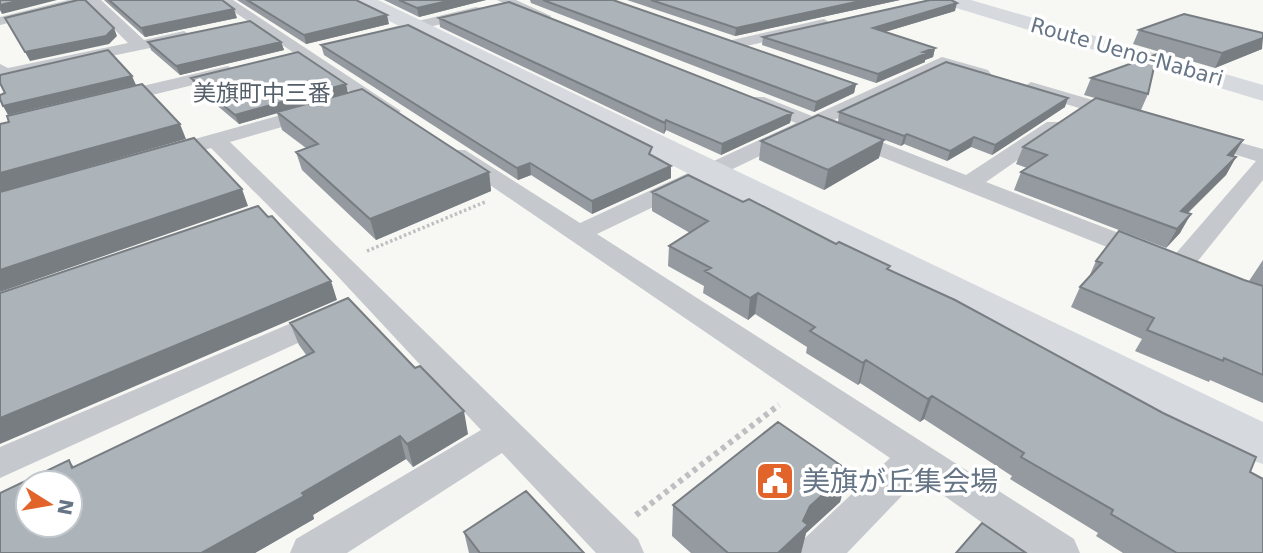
<svg xmlns="http://www.w3.org/2000/svg" width="1263" height="553" font-family="'DejaVu Sans','Noto Sans JP',sans-serif">
	<style>
		.lines { fill: none; stroke-linecap: round; stroke-linejoin: round }
		.path-far1 { stroke: #bdbfc1; stroke-width: 3.5; stroke-dasharray: 2.5 2.5; stroke-linecap: butt }
		.path { stroke: #bdbfc1; stroke-width: 6; stroke-dasharray: 4.5 4.5; stroke-linecap: butt }
		.street { fill: #c5c8cc; fill-rule: evenodd }
		.secondary { fill: #d6dadf; fill-rule: evenodd }
		.primary { fill: #d6dadf; fill-rule: evenodd }
		.wall { fill: #949a9f }
		.shaded-wall { fill: #787d82 }
		.building { fill: #acb3b9; stroke: #787d82; stroke-width: 2; fill-rule: evenodd }
		.labels { text-anchor: middle; dominant-baseline: central; stroke-width: 7; stroke-linejoin: round; paint-order: stroke }
		.far-street-label { font-size: 21px; fill: #667585; stroke: #fff }
		.far-quarter-label { font-size: 23px; fill: #545f6a; stroke: #fff }
		.near-poi-label { font-size: 28px; fill: #667585; stroke: #fff; text-anchor: start }
	</style>
	<rect width="100%" height="100%" fill="#f7f7f4"/>
	<g class="lines">
		<path class="path-far1" d="M 367,251 L 485,202"/>
		<path class="path" d="M 636,515 L 779,405"/>
		<path class="street" d="M 68,0 L 101,0 L 144,40 L 184,31 L 192,36 L 184,41 L 0,79 L 0,64 L 8,68 L 128,43 L 88,3 L 0,25 L 0,17 Z
			M 217,0 L 233,0 L 401,111 L 391,117 L 384,115 Z
			M 497,0 L 516,0 L 551,16 L 549,19 L 539,19 Z
			M 476,7 L 481,8 L 483,11 L 481,14 L 390,37 L 382,32 L 385,29 Z
			M 824,19 L 832,24 L 829,27 L 734,49 L 726,44 L 728,41 Z
			M 942,57 L 988,70 L 991,74 L 982,79 L 943,68 L 830,122 L 966,175 L 1047,122 L 1061,122 L 1064,126 L 1061,130 L 986,182 L 1155,247 L 1159,253 L 1155,259 L 1146,261 L 1137,259 L 814,130 L 597,234 L 1074,539 L 1080,553 L 1025,553 L 919,478 L 847,553 L 798,553 L 804,539 L 890,458 L 446,155 L 449,150 L 465,150 L 580,223 L 796,123 L 750,105 L 747,101 L 750,97 L 764,97 L 812,116 Z
			M 228,66 L 237,71 L 234,75 L 111,105 L 102,99 L 104,95 Z
			M 1031,82 L 1130,111 L 1133,115 L 1130,119 L 1123,121 L 1025,92 L 1022,88 Z
			M 317,105 L 327,111 L 324,115 L 230,142 L 638,539 L 644,553 L 596,553 L 502,453 L 347,553 L 290,553 L 296,539 L 481,430 L 330,268 L 211,148 L 163,162 L 155,160 L 152,155 L 155,150 Z
			M 1202,132 L 1263,149 L 1263,180 L 1189,272 L 1179,274 L 1169,272 L 1165,266 L 1256,161 L 1195,142 L 1192,138 L 1195,134 Z
			M 329,307 L 340,310 L 344,317 L 340,324 L 0,478 L 0,447 Z"/>
		<path class="secondary" d="M 353,0 L 378,0 L 1263,422 L 1263,464 L 1245,458 L 356,4 Z"/>
		<path class="primary" d="M 940,0 L 971,0 L 1263,85 L 1263,101 L 943,4 Z"/>
	</g>
	<path class="wall" d="M 104,0 L 222,0 L 237,18 L 145,37 Z
		M 237,0 L 356,0 L 389,24 L 306,44 Z
		M 384,0 L 486,0 L 419,17 Z
		M 530,0 L 613,0 L 856,84 L 854,93 L 814,112 L 531,3 Z
		M 627,0 L 900,0 L 735,36 Z
		M 955,11 L 885,32 L 935,48 L 933,57 L 925,60 L 925,62 L 876,83 L 762,45 L 763,37 Z
		M 439,18 L 792,113 L 790,123 L 721,155 L 666,130 L 664,134 L 440,27 Z
		M 1139,30 L 1262,49 L 1215,68 L 1133,44 Z
		M 148,42 L 281,42 L 284,50 L 180,75 L 151,50 Z
		M 321,45 L 671,166 L 671,178 L 592,214 L 531,175 L 518,180 L 324,55 Z
		M 191,78 L 348,93 L 489,172 L 491,191 L 376,240 L 302,170 L 296,152 L 306,148 L 282,130 L 277,113 L 239,124 L 195,87 Z
		M 1091,78 L 1148,94 L 1141,110 L 1236,157 L 1226,175 L 1188,213 L 1180,233 L 1166,248 L 1014,190 L 1021,172 L 1027,168 L 1016,164 L 1023,147 L 1095,98 L 1084,95 Z
		M 1065,107 L 992,155 L 971,147 L 947,161 L 904,144 L 901,146 L 838,122 L 839,112 Z
		M 761,141 L 879,158 L 824,190 L 759,160 Z
		M 652,192 L 743,202 L 836,244 L 889,270 L 1250,472 L 1263,553 L 1123,553 L 1096,536 L 1098,533 L 1010,479 L 1012,476 L 924,419 L 920,422 L 860,383 L 858,385 L 806,353 L 807,347 L 755,314 L 748,320 L 703,293 L 704,286 L 668,266 L 669,246 L 690,233 L 652,211 Z
		M 1263,260 L 1263,403 L 1210,380 L 1209,382 L 1135,351 L 1142,339 L 1071,307 L 1080,287 L 1089,277 L 1096,261 L 1244,280 L 1255,283 L 1249,281 Z
		M 290,323 L 468,434 L 413,467 L 406,459 L 313,515 L 314,519 L 255,553 L 0,553 L 69,460 L 74,467 L 307,356 L 299,345 Z
		M 849,471 L 840,502 L 806,533 L 801,553 L 691,553 L 672,536 L 673,505 Z
		M 464,532 L 584,553 L 469,553 Z"/>
	<path class="shaded-wall" d="M 21,0 L 57,0 L 2,14 L 0,10 L 0,5 Z
		M 452,0 L 486,0 L 419,17 L 417,8 Z
		M 865,0 L 900,0 L 735,36 L 736,28 Z
		M 957,3 L 955,11 L 871,36 L 873,28 Z
		M 234,9 L 237,18 L 145,37 L 141,28 Z
		M 387,15 L 389,24 L 306,44 L 304,35 Z
		M 114,28 L 117,36 L 109,44 L 30,61 L 25,52 Z
		M 1263,38 L 1262,49 L 1215,68 L 1222,53 Z
		M 281,42 L 284,50 L 180,75 L 176,66 Z
		M 935,48 L 933,57 L 925,60 L 925,62 L 876,83 L 878,74 L 923,52 Z
		M 132,76 L 136,85 L 8,115 L 3,106 Z
		M 346,84 L 348,93 L 239,124 L 235,115 Z
		M 856,84 L 854,93 L 814,112 L 816,102 Z
		M 1068,98 L 1065,107 L 992,155 L 995,145 Z
		M 792,113 L 790,123 L 721,155 L 722,144 Z
		M 666,120 L 666,130 L 664,134 L 665,123 Z
		M 180,124 L 186,139 L 0,192 L 0,173 Z
		M 907,134 L 904,144 L 901,146 L 904,136 Z
		M 974,137 L 971,147 L 947,161 L 950,151 Z
		M 884,140 L 879,158 L 824,190 L 828,170 Z
		M 1243,140 L 1233,157 L 1228,155 Z
		M 1236,157 L 1226,175 L 1173,227 L 1181,211 Z
		M 530,163 L 531,175 L 518,180 L 517,168 Z
		M 671,166 L 671,178 L 592,214 L 592,201 Z
		M 489,172 L 491,191 L 376,240 L 370,219 Z
		M 242,189 L 248,206 L 0,292 L 0,270 Z
		M 1191,214 L 1180,233 L 1166,248 L 1177,229 Z
		M 331,281 L 337,300 L 0,444 L 0,418 Z
		M 758,293 L 755,314 L 748,320 L 750,298 Z
		M 866,360 L 860,383 L 858,385 L 863,363 Z
		M 932,396 L 924,419 L 920,422 L 928,399 Z
		M 464,411 L 468,434 L 413,467 L 407,444 Z
		M 400,436 L 406,459 L 313,515 L 314,519 L 255,553 L 201,553 Z
		M 849,471 L 840,502 L 806,533 L 801,553 L 778,553 L 803,521 L 810,506 Z"/>
	<path class="building" d="M 0,0 L 21,0 L 0,5 Z
		M 78,0 L 85,0 L 114,28 L 106,36 L 25,52 L 5,18 Z
		M 109,0 L 222,0 L 234,9 L 141,28 Z
		M 247,0 L 356,0 L 387,15 L 304,35 Z
		M 399,0 L 452,0 L 417,8 Z
		M 543,0 L 613,0 L 856,84 L 816,102 Z
		M 651,0 L 865,0 L 736,28 Z
		M 930,0 L 951,0 L 957,3 L 873,28 L 935,48 L 923,52 L 927,53 L 878,74 L 763,37 Z
		M 509,2 L 792,113 L 722,144 L 666,120 L 665,123 L 439,18 Z
		M 1184,14 L 1263,33 L 1263,38 L 1222,53 L 1139,30 Z
		M 250,21 L 281,42 L 176,66 L 148,42 Z
		M 408,25 L 652,147 L 649,154 L 671,166 L 592,201 L 530,163 L 517,168 L 321,45 Z
		M 108,50 L 132,76 L 3,106 L 0,99 L 0,95 L 5,93 L 0,83 L 0,75 Z
		M 298,52 L 346,84 L 235,115 L 191,78 Z
		M 1157,54 L 1148,94 L 1091,78 Z
		M 946,62 L 1068,98 L 995,145 L 974,137 L 950,151 L 907,134 L 904,136 L 839,112 Z
		M 142,84 L 180,124 L 0,173 L 0,124 L 9,122 L 7,116 Z
		M 362,89 L 489,172 L 370,219 L 296,152 L 318,144 L 277,112 Z
		M 1096,98 L 1243,140 L 1228,155 L 1236,157 L 1181,211 L 1191,214 L 1177,229 L 1021,172 L 1047,155 L 1023,147 Z
		M 818,115 L 884,140 L 828,170 L 761,141 Z
		M 194,138 L 242,189 L 0,270 L 0,192 Z
		M 688,175 L 743,202 L 749,199 L 836,244 L 839,242 L 890,266 L 887,269 L 955,300 L 1163,413 L 1256,457 L 1250,472 L 1263,479 L 1263,553 L 1177,553 L 1111,514 L 1113,510 L 1021,457 L 1024,453 L 932,396 L 928,399 L 866,360 L 863,363 L 810,331 L 815,327 L 758,293 L 750,298 L 705,271 L 711,268 L 669,246 L 708,221 L 652,192 Z
		M 258,206 L 268,217 L 272,216 L 331,281 L 0,418 L 0,293 Z
		M 1119,231 L 1244,280 L 1263,286 L 1263,375 L 1224,358 L 1223,361 L 1147,330 L 1154,318 L 1080,287 L 1102,263 L 1096,261 Z
		M 348,298 L 415,368 L 420,366 L 464,411 L 407,444 L 400,436 L 302,493 L 304,496 L 201,553 L 0,553 L 0,493 L 69,460 L 72,468 L 314,352 L 290,323 ZM 28,483 L 70,483 L 70,525 L 28,525 Z
		M 778,422 L 849,471 L 810,506 L 803,521 L 808,525 L 778,553 L 728,553 L 673,505 Z
		M 526,491 L 584,553 L 480,553 L 464,532 Z
		M 982,523 L 1026,553 L 956,553 Z"/>
	<defs>
		<symbol id="civic-square" viewBox="-11 -11 22 22"><rect x="-9" y="-9" width="18" height="18" rx="4" fill="#e2642a" stroke="#fff"/><path d="M-.6-6.5H3V-4.5H.6V-3L4-1V1h2V6H-6V1h2V-1L-.6-3ZM-1.2 2.5V6h2.4V2.5Z" fill="#fff"/></symbol>
	</defs>
	<g fill-rule="evenodd">
		<use href="#civic-square" x="753" y="459" width="44" height="44"/>
	</g>
	<g class="labels">
		<g class="far-street-label">
			<text transform="translate(1127 52) rotate(16)">Route Ueno-Nabari</text>
		</g>
		<g class="far-quarter-label">
			<text x="262" y="93">美旗町中三番</text>
		</g>
		<g class="near-poi-label">
			<text x="802" y="481">美旗が丘集会場</text>
		</g>
	</g>
	<g transform="translate(49 504) rotate(101)"><circle r="33" fill="#ffffff" stroke="#c2c8ce" stroke-width="2"/>
	<path d="M0-5L12 26L0 18L-12 26Z" fill="#e2642a"/>
	<text y="-10" font-size="19" font-weight="bold" text-anchor="middle" fill="#667585">N</text>
	</g>
</svg>
